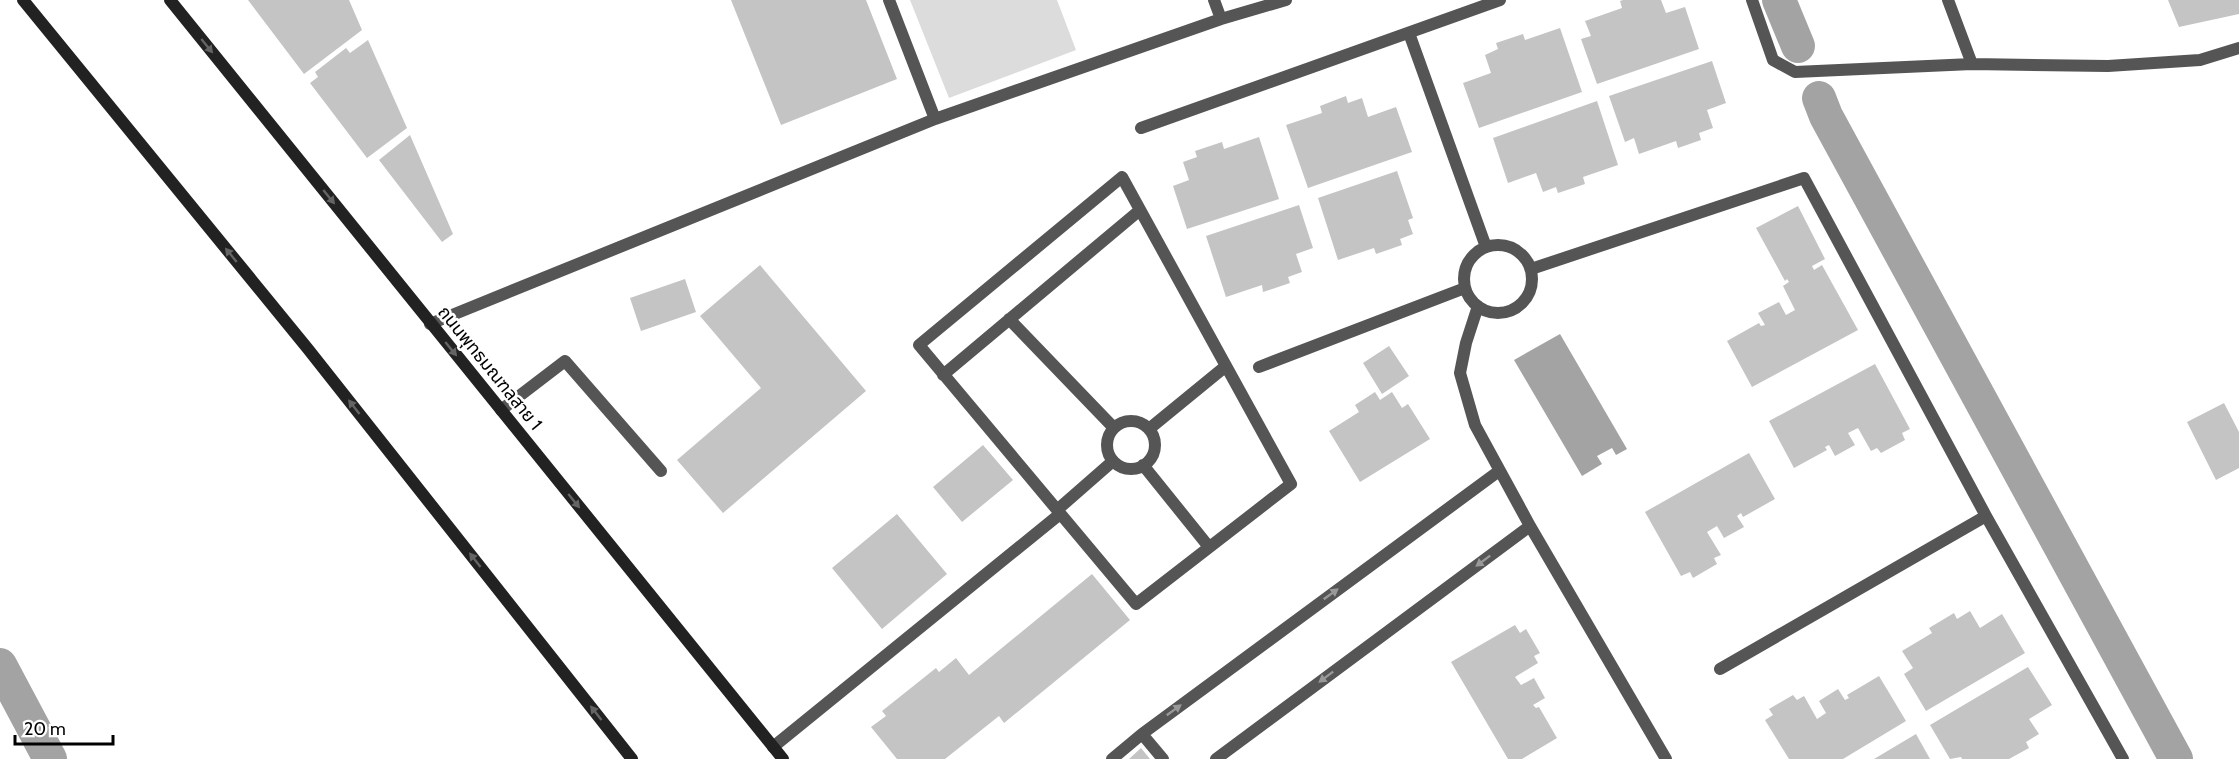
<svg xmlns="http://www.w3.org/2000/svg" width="2239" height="759" font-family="Cabin,'Noto Sans Thai',sans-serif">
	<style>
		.green { fill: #dcdcdc }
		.water { fill: #a3a3a3 }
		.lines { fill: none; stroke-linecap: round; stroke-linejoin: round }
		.canal { stroke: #a3a3a3; stroke-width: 34 }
		.building { fill: #c4c4c4 }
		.service { stroke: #555; stroke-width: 12 }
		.minor { stroke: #555; stroke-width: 12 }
		.secondary { stroke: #222; stroke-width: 12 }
		.oneway { fill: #646464 }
		.oneway2 { fill: #999 }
		.labels { text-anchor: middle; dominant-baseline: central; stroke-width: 5; stroke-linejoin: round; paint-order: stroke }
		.street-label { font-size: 18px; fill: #000; stroke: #fff }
	</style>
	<rect width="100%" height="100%" fill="#fff"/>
	<path class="green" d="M 910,0 L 1057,0 L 1076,50 L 949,98 Z"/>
	<path class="water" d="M 1560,334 L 1627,449 L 1616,455 L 1612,448 L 1597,456 L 1602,464 L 1582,476 L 1514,360 Z"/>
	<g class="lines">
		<path class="canal" d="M 1779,0 L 1798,46
			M 1819,98 L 1826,116 L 2176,759
			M 0,665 L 50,759"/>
	</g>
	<path class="building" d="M 248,0 L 349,0 L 362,30 L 304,74 Z
		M 731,0 L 866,0 L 897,79 L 781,125 Z
		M 1623,0 L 1661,0 L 1666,13 L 1685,7 L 1699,49 L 1597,84 L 1581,39 L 1591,36 L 1585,21 L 1622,8 L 1620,1 Z
		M 2168,0 L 2239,0 L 2239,14 L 2179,27 Z
		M 1560,28 L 1582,92 L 1479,128 L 1463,83 L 1491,73 L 1485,55 L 1498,49 L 1496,43 L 1523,34 L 1525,40 Z
		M 368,40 L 407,128 L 367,158 L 310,83 L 318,77 L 315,72 L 346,48 L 350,53 Z
		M 1712,61 L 1726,103 L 1707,110 L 1713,128 L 1699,133 L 1701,140 L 1678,148 L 1676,141 L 1639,154 L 1634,138 L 1625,142 L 1609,96 Z
		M 1346,96 L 1348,103 L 1362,98 L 1368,117 L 1396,107 L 1412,152 L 1308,188 L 1286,125 L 1322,113 L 1320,106 Z
		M 1597,101 L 1618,165 L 1583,177 L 1585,184 L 1558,193 L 1556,187 L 1543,192 L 1536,173 L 1508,183 L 1493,138 Z
		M 410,135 L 453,234 L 442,242 L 379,160 Z
		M 1259,137 L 1279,199 L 1187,229 L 1173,186 L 1189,180 L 1183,162 L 1197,157 L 1195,151 L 1222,142 L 1224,149 Z
		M 1397,171 L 1413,218 L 1408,220 L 1413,234 L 1400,239 L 1402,245 L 1376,254 L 1374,248 L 1338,260 L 1318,198 Z
		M 1299,205 L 1313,248 L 1296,254 L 1302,272 L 1288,277 L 1290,283 L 1263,292 L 1262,285 L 1226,297 L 1206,236 Z
		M 1798,206 L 1825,259 L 1812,266 L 1814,270 L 1822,265 L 1858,330 L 1752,387 L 1727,341 L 1759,323 L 1761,326 L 1765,325 L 1758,313 L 1779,302 L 1786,315 L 1795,310 L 1783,286 L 1789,282 L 1787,279 L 1785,281 L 1756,228 Z
		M 760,265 L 866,391 L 723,513 L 677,460 L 761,388 L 700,316 Z
		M 685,279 L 696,312 L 641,331 L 630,298 Z
		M 1389,346 L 1409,376 L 1382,394 L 1363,363 Z
		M 1875,364 L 1910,429 L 1902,433 L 1905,440 L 1881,453 L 1877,448 L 1871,451 L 1858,428 L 1848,433 L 1855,445 L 1835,456 L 1829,445 L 1825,447 L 1827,450 L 1794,468 L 1769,421 Z
		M 1375,392 L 1380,400 L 1392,392 L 1402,408 L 1408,404 L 1430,439 L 1360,482 L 1329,431 L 1359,412 L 1355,405 Z
		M 2224,403 L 2239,432 L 2239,468 L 2216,480 L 2187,422 Z
		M 983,445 L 1013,480 L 962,522 L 933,487 Z
		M 1749,453 L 1775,499 L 1743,517 L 1741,513 L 1737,516 L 1744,527 L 1724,538 L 1717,526 L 1707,532 L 1721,555 L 1714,558 L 1717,564 L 1693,578 L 1690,572 L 1681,576 L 1645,512 Z
		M 897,514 L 947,574 L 882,629 L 832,568 Z
		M 1092,574 L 1130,620 L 1004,723 L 999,716 L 945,759 L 897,759 L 871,727 L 886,716 L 882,711 L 936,668 L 939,672 L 956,658 L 969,675 Z
		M 1970,611 L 1980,628 L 2002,614 L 2025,653 L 1926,711 L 1904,674 L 1913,668 L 1902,651 L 1932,633 L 1929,628 L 1954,613 L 1957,619 Z
		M 1515,625 L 1520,633 L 1526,629 L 1540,653 L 1534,656 L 1538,663 L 1515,677 L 1521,685 L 1534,678 L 1545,698 L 1533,705 L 1536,708 L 1539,707 L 1557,738 L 1522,759 L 1508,759 L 1451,662 Z
		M 2028,667 L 2052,705 L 2029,719 L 2039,734 L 2026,742 L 2029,748 L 2009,759 L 1962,759 L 1961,757 L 1950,759 L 1930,725 Z
		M 1879,676 L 1906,721 L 1843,759 L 1789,759 L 1765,720 L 1773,715 L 1769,709 L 1793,695 L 1797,700 L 1804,696 L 1817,719 L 1826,713 L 1819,701 L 1838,689 L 1845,700 L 1849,698 L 1847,695 Z
		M 1916,734 L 1930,759 L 1874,759 Z
		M 1141,748 L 1150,759 L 1129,759 Z"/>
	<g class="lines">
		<path class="service" d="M 1122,177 L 1291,484 L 1136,604 L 919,345 Z
			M 1009,319 L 1114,428
			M 943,375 L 1140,210
			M 501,410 L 565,361 L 661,471
			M1107 445a24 24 0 1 1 48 0a24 24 0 1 1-48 0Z
			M 1149,429 L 1226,366
			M 1143,465 L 1209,547
			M 1057,510 L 1113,461
			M 773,747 L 1060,514"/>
		<path class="minor" d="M 889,0 L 935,119
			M 1214,0 L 1221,19
			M 1752,0 L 1773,60 L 1795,72 L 1972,64 L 2108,66 L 2200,60 L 2239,48
			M 1948,0 L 1972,64
			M 1409,33 L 1486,247
			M 1141,128 L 1500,0
			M1464 279a34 34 0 1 1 68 0a34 34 0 1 1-68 0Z
			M 1531,269 L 1804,178 L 1986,516 L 2123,759
			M 1478,306 L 1466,343 L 1460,373 L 1475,425 L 1530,526 L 1666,759
			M 430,324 L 935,119 L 1221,19 L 1286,0
			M 1259,367 L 1465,288
			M 1720,669 L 1986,516
			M 1142,734 L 1163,759
			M 1112,759 L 1142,734 L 1499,471
			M 1216,759 L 1530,526"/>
		<path class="secondary" d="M 23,0 L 308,349 L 632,759
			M 170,0 L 783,759"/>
	</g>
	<defs><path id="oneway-solid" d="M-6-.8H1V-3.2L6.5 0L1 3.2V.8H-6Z" transform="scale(1.5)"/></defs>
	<g class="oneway">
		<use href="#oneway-solid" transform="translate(207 46) rotate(51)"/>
		<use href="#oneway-solid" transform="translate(329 197) rotate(51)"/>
		<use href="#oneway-solid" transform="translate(231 255) rotate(-129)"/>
		<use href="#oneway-solid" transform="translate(451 349) rotate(51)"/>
		<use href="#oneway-solid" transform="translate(354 407) rotate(-128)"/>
		<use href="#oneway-solid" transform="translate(574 501) rotate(51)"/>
		<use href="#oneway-solid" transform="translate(475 560) rotate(-128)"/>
		<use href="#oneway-solid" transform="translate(596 713) rotate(-128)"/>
	</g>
	<g class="oneway2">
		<use href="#oneway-solid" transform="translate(1483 561) rotate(143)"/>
		<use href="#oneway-solid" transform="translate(1331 594) rotate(-36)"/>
		<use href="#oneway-solid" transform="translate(1326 677) rotate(143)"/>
		<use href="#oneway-solid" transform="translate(1174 710) rotate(-36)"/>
	</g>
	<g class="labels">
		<g class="street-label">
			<text transform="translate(490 368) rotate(51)">ถนนพุทธมณฑลสาย 1</text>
		</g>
	</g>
	<path d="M15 735v9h98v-9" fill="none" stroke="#000000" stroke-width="3"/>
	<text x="24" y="735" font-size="18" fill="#000000" stroke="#ffffff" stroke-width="4.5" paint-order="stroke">20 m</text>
</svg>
